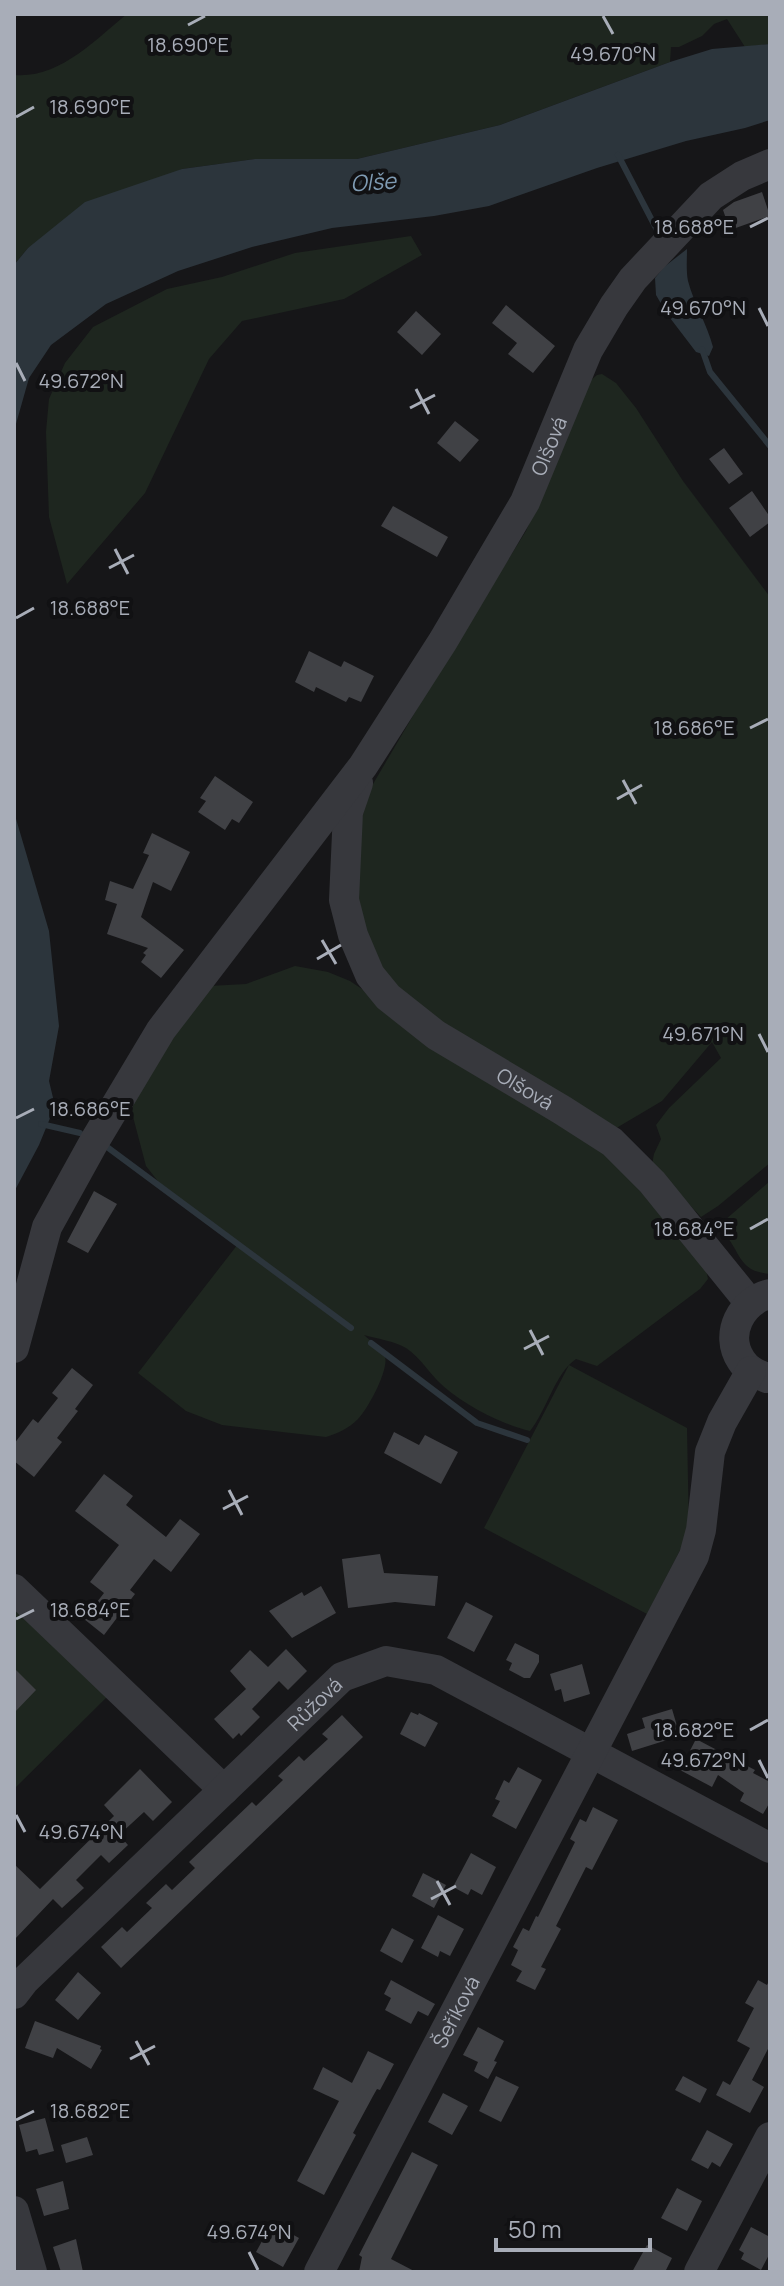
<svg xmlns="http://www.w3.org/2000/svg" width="784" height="2286" font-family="Manrope,sans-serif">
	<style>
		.green { fill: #1e261f }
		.water { fill: #2c353c }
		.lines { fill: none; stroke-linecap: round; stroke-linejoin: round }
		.stream { stroke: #2c353c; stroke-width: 6 }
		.building { fill: #404145 }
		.minor { stroke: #37383d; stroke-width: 30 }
		.ticks { fill: none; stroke: #a8adb8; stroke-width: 3 }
		.labels { text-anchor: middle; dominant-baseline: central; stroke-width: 8; stroke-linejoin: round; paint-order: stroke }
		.street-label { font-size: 20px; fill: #a8adb8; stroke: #111113 }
		.water-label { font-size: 22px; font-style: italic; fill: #7f9bb3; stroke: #111113 }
		.ticks-label { font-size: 20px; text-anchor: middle; fill: #a8adb8; stroke: #111113; stroke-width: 8; stroke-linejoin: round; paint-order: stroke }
	</style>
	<rect width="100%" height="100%" fill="#161618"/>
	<path class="green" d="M 127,14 L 770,14 L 770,44 L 745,47 L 727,19 L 714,24 L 702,36 L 679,47 L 671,47 L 670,62 L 500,125 L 357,159 L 255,159 L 182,169 L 28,248 L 14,265 L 14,75 C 59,79 95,40 127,14 Z
		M 411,236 L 422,255 L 344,299 L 242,321 L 209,359 L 145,493 L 67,584 L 49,517 L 46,432 L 49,399 L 65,363 L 93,327 L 167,289 L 222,277 L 295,253 Z
		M 602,374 L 616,383 L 636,408 L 683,481 L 770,597 L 770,1163 L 718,1206 L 701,1217 L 652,1165 L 654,1154 L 661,1139 L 656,1125 L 669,1108 L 721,1058 L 712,1042 L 662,1101 L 613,1130 L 408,1005 L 368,950 L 356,884 L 361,826 L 366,796 L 455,644 L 526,531 L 590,381 L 597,375 Z
		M 295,966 L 328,972 L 350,981 L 611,1156 L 706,1270 L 708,1279 L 700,1289 L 597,1366 L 576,1359 C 555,1373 547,1410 530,1431 C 503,1425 462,1404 441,1384 C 429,1373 420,1357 406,1348 C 393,1341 379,1339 364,1335 C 371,1342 381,1345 385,1357 C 389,1370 368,1409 358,1419 C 348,1429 338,1433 326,1437 L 222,1425 L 186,1411 L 138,1373 L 238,1244 L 164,1189 L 146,1166 L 132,1113 L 136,1088 L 209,986 L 246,984 Z
		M 770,1181 L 770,1274 C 750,1272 744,1266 735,1249 C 728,1236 724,1237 725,1220 Z
		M 569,1365 L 687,1428 L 689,1533 L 647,1614 L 484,1528 Z
		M 14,1603 L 111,1693 L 14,1789 Z"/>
	<path class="water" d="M 770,44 L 770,120 L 745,128 L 686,141 L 597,168 L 489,206 L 434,216 L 332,228 L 252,247 L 178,271 L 106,304 L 51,345 L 29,378 L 14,431 L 14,265 L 28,248 L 85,202 L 182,169 L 255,159 L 357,159 L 500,125 L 670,62 L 712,49 Z
		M 687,249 C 687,259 686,271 688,281 C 694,304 707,324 713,347 L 709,356 L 696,352 L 667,314 L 656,295 L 655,278 L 664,267 Z
		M 14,812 L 49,931 L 59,1026 L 49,1081 L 55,1106 L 39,1145 L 14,1192 Z"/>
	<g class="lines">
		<path class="stream" d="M 618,155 L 657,230
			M 702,349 L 710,372 L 770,446
			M 41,1124 L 80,1133
			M 103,1144 L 351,1328
			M 371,1343 L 477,1423 L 527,1440"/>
	</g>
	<path class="building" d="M 762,192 L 770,216 L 730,230 L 723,210 L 734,202 Z
		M 506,305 L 555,346 L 533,373 L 508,354 L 517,343 L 492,323 Z
		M 416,311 L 441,334 L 422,355 L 397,332 Z
		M 455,421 L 479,440 L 460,462 L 437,443 Z
		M 724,448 L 743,474 L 729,484 L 709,459 Z
		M 752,491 L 770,517 L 770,522 L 750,537 L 729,508 Z
		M 393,506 L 448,537 L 437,557 L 381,526 Z
		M 309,651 L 341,667 L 344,661 L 374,676 L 361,702 L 349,697 L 346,702 L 316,687 L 314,692 L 295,682 Z
		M 215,776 L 253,802 L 239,823 L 232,819 L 225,830 L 198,812 L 206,801 L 200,798 Z
		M 152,833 L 190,852 L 171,891 L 153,882 L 141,917 L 184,950 L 161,978 L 141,962 L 146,955 L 143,953 L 148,948 L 107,934 L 117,904 L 105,900 L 110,881 L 133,889 L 149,855 L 143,853 Z
		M 94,1191 L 117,1204 L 88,1253 L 67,1242 Z
		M 72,1368 L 93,1385 L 75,1409 L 78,1411 L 57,1438 L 62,1442 L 34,1477 L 14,1461 L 14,1444 L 33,1419 L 38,1423 L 58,1398 L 52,1393 Z
		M 394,1432 L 419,1445 L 425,1435 L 458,1452 L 441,1484 L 384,1453 Z
		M 104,1474 L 133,1496 L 126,1505 L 166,1537 L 180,1519 L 200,1534 L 171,1572 L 154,1559 L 130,1590 L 135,1594 L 104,1635 L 84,1619 L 104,1593 L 90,1582 L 119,1545 L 75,1511 Z
		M 380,1554 L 384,1573 L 438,1576 L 435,1606 L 395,1602 L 348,1608 L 342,1559 Z
		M 321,1586 L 336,1613 L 292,1638 L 269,1611 L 302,1592 L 304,1596 Z
		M 466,1602 L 493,1616 L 474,1652 L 447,1638 Z
		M 515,1643 L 539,1655 L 539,1662 L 530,1678 L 524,1678 L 509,1670 L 512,1663 L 506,1660 Z
		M 286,1649 L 307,1671 L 288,1690 L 279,1681 L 252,1709 L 260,1717 L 241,1736 L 239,1733 L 233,1739 L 214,1719 L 246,1689 L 230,1671 L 250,1650 L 268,1667 Z
		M 582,1664 L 590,1694 L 564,1702 L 561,1689 L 555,1691 L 550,1674 Z
		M 14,1668 L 36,1690 L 14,1713 Z
		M 672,1709 L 680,1736 L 632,1751 L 627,1734 L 645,1728 L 642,1718 Z
		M 411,1712 L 418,1715 L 419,1713 L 438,1723 L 425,1747 L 400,1734 Z
		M 342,1715 L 363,1737 L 121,1968 L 101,1947 L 122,1927 L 127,1932 L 152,1908 L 146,1903 L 166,1884 L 172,1890 L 195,1868 L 189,1862 L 252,1802 L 256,1806 L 283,1780 L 278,1776 L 299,1756 L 304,1761 L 328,1739 L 322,1734 Z
		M 696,1739 L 755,1770 L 753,1773 L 770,1782 L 770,1802 L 763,1814 L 740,1801 L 744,1793 L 718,1775 L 712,1787 L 680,1770 Z
		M 518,1767 L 542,1780 L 516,1829 L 492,1816 L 500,1801 L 495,1799 L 504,1780 L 509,1783 Z
		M 140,1769 L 172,1802 L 153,1821 L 144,1812 L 119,1835 L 128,1845 L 109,1863 L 101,1855 L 76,1880 L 84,1888 L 62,1908 L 53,1899 L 14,1940 L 14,1864 L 40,1889 L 114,1816 L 104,1805 Z
		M 593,1807 L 618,1820 L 592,1870 L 586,1867 L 556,1926 L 561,1929 L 541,1967 L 546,1969 L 535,1990 L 516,1981 L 522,1971 L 511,1965 L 518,1950 L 513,1947 L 523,1928 L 529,1931 L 536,1916 L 538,1917 L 575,1842 L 570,1839 L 580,1819 L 586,1822 Z
		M 471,1853 L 496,1867 L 482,1895 L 471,1889 L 468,1895 L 453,1887 Z
		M 423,1873 L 446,1885 L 434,1908 L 412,1896 Z
		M 438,1915 L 464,1929 L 450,1956 L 440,1951 L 438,1957 L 421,1948 Z
		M 392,1928 L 414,1940 L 402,1963 L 380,1951 Z
		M 78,1972 L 101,1993 L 78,2020 L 55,2000 Z
		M 770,1979 L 770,2045 L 752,2080 L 764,2087 L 750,2113 L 716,2095 L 723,2081 L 730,2085 L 750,2048 L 737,2041 L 754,2008 L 745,2003 L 758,1980 L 767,1985 Z
		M 391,1980 L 435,2004 L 428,2016 L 418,2011 L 411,2024 L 385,2010 L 391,1998 L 384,1994 Z
		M 35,2021 L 101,2046 L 100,2049 L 102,2050 L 91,2069 L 57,2048 L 53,2058 L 25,2048 Z
		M 478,2027 L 504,2041 L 494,2061 L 497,2062 L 488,2079 L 474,2071 L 478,2062 L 463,2055 Z
		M 368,2051 L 394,2064 L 380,2090 L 377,2089 L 373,2096 L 353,2133 L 356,2135 L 324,2195 L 297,2181 L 339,2101 L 313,2089 L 323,2067 L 352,2083 Z
		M 496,2076 L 519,2087 L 501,2122 L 479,2111 Z
		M 683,2076 L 707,2089 L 700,2103 L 675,2090 Z
		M 443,2093 L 468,2106 L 452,2135 L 428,2122 Z
		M 45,2118 L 54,2151 L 39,2155 L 37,2149 L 26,2152 L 19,2125 Z
		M 707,2130 L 733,2144 L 720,2167 L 712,2162 L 708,2169 L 691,2160 Z
		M 87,2137 L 93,2155 L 66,2163 L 61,2145 Z
		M 412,2152 L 438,2165 L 391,2259 L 416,2272 L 359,2272 L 362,2257 L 359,2255 Z
		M 63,2181 L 69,2209 L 44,2216 L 36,2189 Z
		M 677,2188 L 702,2201 L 687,2231 L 661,2218 Z
		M 272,2223 L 299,2238 L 283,2267 L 256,2252 Z
		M 751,2227 L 770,2237 L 770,2253 L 761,2270 L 741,2259 L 744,2253 L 739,2250 Z
		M 76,2239 L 83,2272 L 61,2272 L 53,2247 Z
		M 647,2245 L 672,2258 L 665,2272 L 632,2272 Z"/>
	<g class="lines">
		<g class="minor">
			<path id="s1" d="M 358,783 L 348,812 L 344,900 L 353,935 L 370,975 L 388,997 L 436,1035 L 562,1110 L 612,1142 L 652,1182 L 750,1303"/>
			<path id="s2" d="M 14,1348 L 47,1227 L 94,1142 L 161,1030 L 363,766 L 443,641 L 525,502 L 588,350 L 614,306 L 633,279 L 711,196 L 742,176 L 770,164"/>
			<path d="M 767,1378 C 757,1374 747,1370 741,1360 C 724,1334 741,1301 770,1294"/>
			<path d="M 14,1589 L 224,1790"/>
			<path id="s3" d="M 14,1994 L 24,1981 L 342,1677 L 386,1661 L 436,1670 L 770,1848"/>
			<path d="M 14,2211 L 32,2272"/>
			<path id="s4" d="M 319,2272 L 694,1556 L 701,1530 L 710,1452 L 722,1422 L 751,1371"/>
			<path d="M 699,2272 L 770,2137"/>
		</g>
	</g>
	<path class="ticks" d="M 603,16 L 613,34M 188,25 L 205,16M 16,117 L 34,107M 750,227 L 768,218M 759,308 L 768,326M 16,363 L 25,381M 416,389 L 429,414M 410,408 L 435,395M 115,549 L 128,574M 109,568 L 134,555M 16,618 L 34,608M 750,728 L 768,719M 623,780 L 636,804M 617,799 L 642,785M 322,940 L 336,964M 317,959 L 341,945M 759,1034 L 768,1052M 16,1118 L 34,1109M 750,1229 L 768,1219M 530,1330 L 543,1355M 524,1349 L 549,1336M 229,1490 L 242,1515M 223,1509 L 248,1496M 16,1619 L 34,1610M 750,1730 L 768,1720M 759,1760 L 768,1778M 16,1815 L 25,1832M 437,1881 L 450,1905M 431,1899 L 456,1886M 136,2041 L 149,2065M 130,2059 L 155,2046M 16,2120 L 34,2111M 249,2252 L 258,2270"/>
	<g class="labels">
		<g class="street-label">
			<text stroke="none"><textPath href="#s2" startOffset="1056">Olšová</textPath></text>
			<text stroke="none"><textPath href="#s1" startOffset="392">Olšová</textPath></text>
			<text stroke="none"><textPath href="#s3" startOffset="418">Růžová</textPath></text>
			<text stroke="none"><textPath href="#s4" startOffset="294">Šeříková</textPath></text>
		</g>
		<g class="water-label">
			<text transform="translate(373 182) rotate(-4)">Olše</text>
		</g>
	</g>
	<g class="ticks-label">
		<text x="188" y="52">18.690°E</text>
		<text x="613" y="61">49.670°N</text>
		<text x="90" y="114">18.690°E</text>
		<text x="694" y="234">18.688°E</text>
		<text x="703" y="315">49.670°N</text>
		<text x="81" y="388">49.672°N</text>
		<text x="90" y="615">18.688°E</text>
		<text x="694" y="735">18.686°E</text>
		<text x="703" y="1041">49.671°N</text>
		<text x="90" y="1116">18.686°E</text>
		<text x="694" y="1236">18.684°E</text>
		<text x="90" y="1617">18.684°E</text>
		<text x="694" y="1737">18.682°E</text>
		<text x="703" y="1767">49.672°N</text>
		<text x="81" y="1839">49.674°N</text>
		<text x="90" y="2118">18.682°E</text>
		<text x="249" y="2239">49.674°N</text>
	</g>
	<rect width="784" height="2286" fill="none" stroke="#a8adb8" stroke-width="32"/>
	<path d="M496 2238v12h154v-12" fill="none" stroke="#a8adb8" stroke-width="4"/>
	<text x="508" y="2238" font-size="24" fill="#a8adb8" stroke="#111113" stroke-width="6" paint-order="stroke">50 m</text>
</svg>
